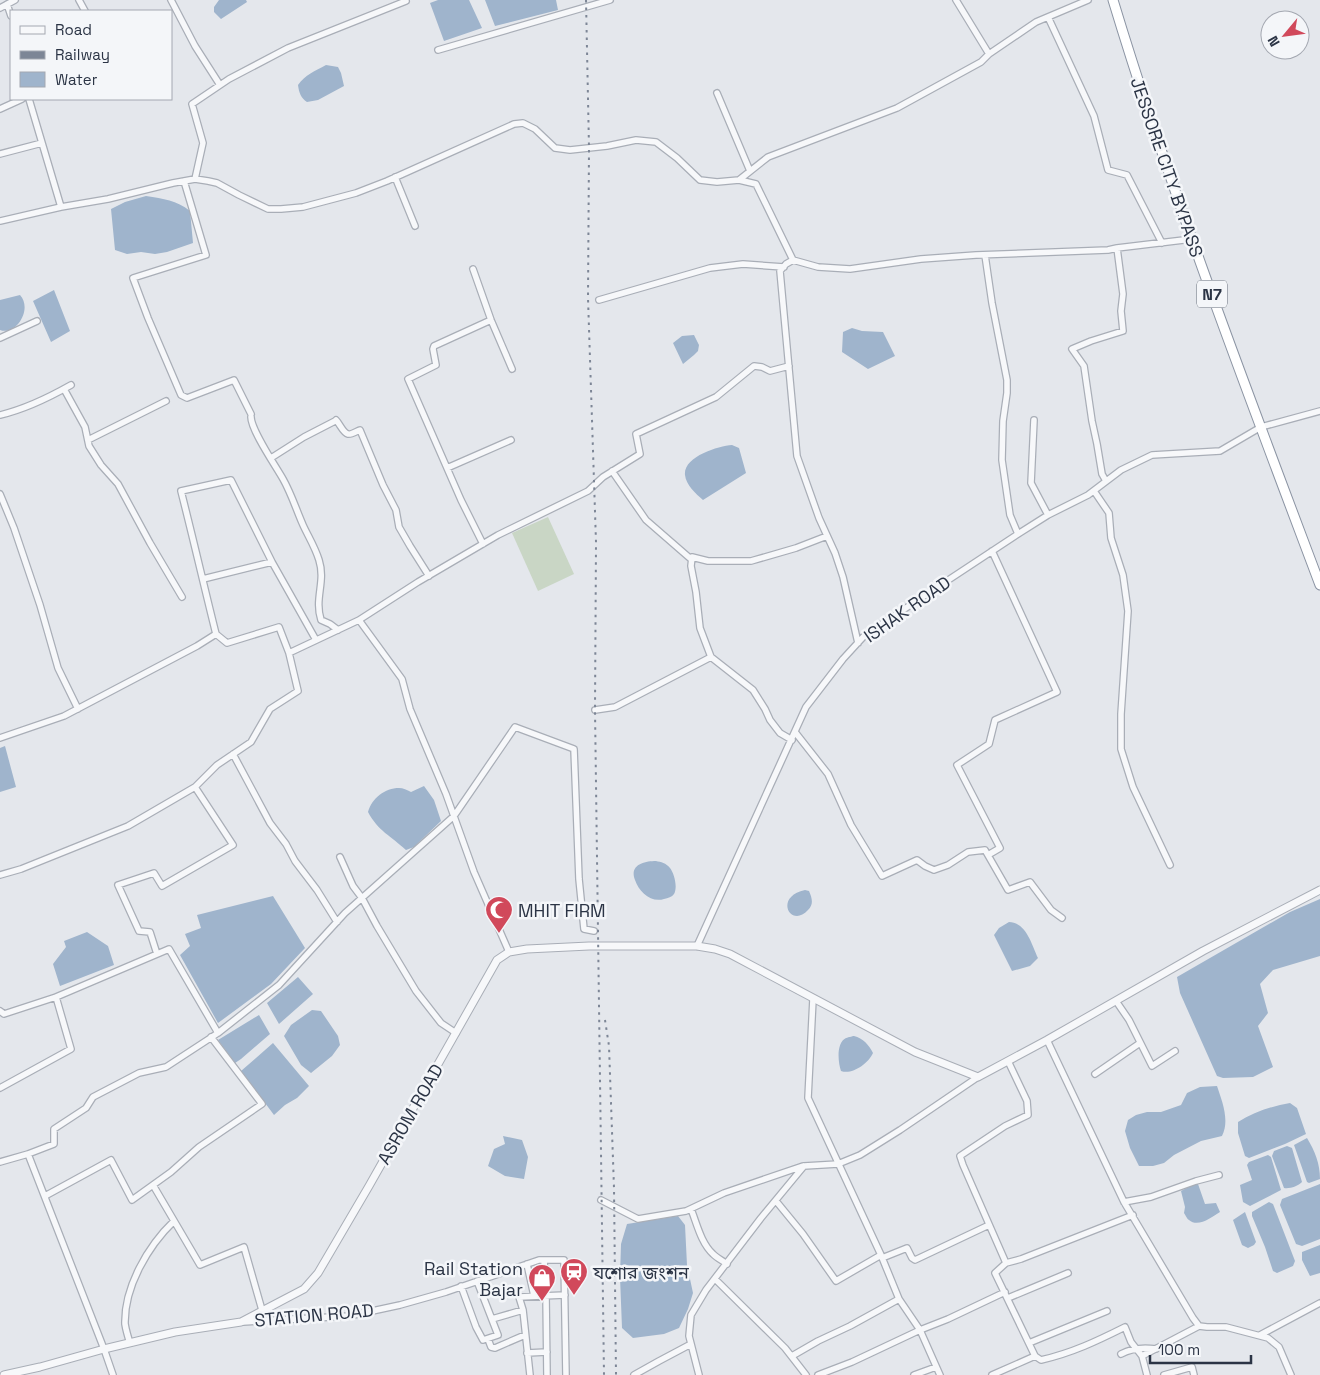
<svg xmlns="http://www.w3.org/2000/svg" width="1320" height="1375" font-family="'Space Grotesk','Noto Sans Bengali',sans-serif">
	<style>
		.green { fill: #c9d6c5 }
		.water { fill: #9fb4cc }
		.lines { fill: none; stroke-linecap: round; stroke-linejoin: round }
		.minor-casing { stroke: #a9aeb7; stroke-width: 8 }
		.tertiary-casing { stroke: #a9aeb7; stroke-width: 9 }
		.trunk-casing { stroke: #8b94a3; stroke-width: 11 }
		.minor { stroke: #f7f8fa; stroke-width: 5.5 }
		.tertiary { stroke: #f7f8fa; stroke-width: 7 }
		.trunk { stroke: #fff; stroke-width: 9 }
		.rail { stroke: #7d8696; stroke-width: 2; stroke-dasharray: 2.5 5; stroke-linecap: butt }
		.labels { text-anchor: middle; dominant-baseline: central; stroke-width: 5; stroke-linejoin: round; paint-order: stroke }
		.shield { fill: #f4f6f9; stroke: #676e7b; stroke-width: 1 }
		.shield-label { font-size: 16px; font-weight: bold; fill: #2b3445 }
		.street-label { font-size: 18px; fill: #2b3445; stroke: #f4f6f9 }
		.poi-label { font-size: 18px; fill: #2b3445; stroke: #f4f6f9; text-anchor: start }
	</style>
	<rect width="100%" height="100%" fill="#e4e7ec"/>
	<path class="green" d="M 548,517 L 574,574 L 538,591 L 512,533 Z"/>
	<path class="water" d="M 219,0 L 246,0 L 247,2 L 221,19 L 214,12 L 214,7 Z
		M 438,0 L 469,0 L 482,28 L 444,41 L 430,3 Z
		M 485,0 L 556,0 L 558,10 L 495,26 Z
		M 326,65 L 338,67 L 341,73 L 344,86 L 318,100 L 307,102 C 301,98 299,93 298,85 C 305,75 315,71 326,65 Z
		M 146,196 C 164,199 176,200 190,211 L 193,243 L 167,252 L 155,254 L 141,252 L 127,254 L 115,250 L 111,209 L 125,202 Z
		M 54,290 L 70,331 L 51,342 L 33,301 Z
		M 20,295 C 33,309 16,336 0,330 L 0,300 Z
		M 852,328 L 862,331 L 883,332 L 895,356 L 868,369 L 842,352 L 843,332 Z
		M 694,335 L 699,345 L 698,351 L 694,355 L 683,364 L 673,343 L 682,336 Z
		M 732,445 L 739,448 L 746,473 L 703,500 C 696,494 686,485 685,475 C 683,457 718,446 732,445 Z
		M 5,746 L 16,787 L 0,792 L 0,748 Z
		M 424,786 L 434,800 L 441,821 L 414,847 L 406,850 C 391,836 378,831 368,812 C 372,798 385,788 399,788 C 403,788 407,790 411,792 Z
		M 656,861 C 661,862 666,863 670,868 C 674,873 678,887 674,894 C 672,897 668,898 664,899 C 651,903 639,892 635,880 C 629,865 644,861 656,861 Z
		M 805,890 L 809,891 C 812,898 814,904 808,910 C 791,929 773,897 805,890 Z
		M 273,896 L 305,948 L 271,984 L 218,1023 L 180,955 L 190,946 L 185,934 L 201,928 L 197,915 Z
		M 1320,899 L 1320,956 L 1273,970 L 1260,984 L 1268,1013 L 1258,1026 L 1273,1067 L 1253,1077 L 1223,1078 L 1217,1076 L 1180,993 L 1177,977 L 1290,912 Z
		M 1009,922 C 1026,922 1032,945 1038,958 L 1030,966 L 1012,971 L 994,935 L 999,928 Z
		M 87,932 L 108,946 L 114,965 L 60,986 L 53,964 L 66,947 L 64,941 Z
		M 298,977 L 313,994 L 279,1024 L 267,1003 Z
		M 312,1010 L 321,1011 L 338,1036 L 340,1045 L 332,1056 L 311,1073 L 301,1065 L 284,1036 L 291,1025 Z
		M 259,1015 L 270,1034 L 241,1059 L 235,1063 L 218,1040 Z
		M 854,1036 C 863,1038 869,1045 873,1053 C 868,1064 852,1075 841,1071 C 838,1062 836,1043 846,1038 C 846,1038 853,1036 854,1036 Z
		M 273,1043 L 309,1086 L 297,1098 L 285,1105 L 274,1115 L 241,1071 Z
		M 1217,1086 C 1222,1101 1230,1120 1222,1136 L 1201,1141 L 1174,1155 L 1164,1163 L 1153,1166 L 1139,1166 L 1130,1148 L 1125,1131 L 1128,1120 L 1136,1115 L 1147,1112 L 1161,1112 L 1181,1105 L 1187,1093 L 1200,1087 Z
		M 1290,1103 L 1297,1108 L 1306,1134 L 1285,1144 L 1249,1158 L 1245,1156 L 1238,1133 L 1238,1122 C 1254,1112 1272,1106 1290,1103 Z
		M 503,1136 L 522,1140 L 528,1157 L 524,1179 L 505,1176 L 488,1166 L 494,1149 L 505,1144 Z
		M 1307,1138 C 1315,1151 1320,1164 1320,1179 L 1309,1183 L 1307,1182 L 1294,1145 Z
		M 1287,1146 L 1292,1148 L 1302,1182 C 1298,1186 1290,1189 1284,1188 L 1272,1156 L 1274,1151 Z
		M 1268,1155 L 1271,1157 L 1281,1190 L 1250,1206 L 1243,1202 L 1240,1185 L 1252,1180 L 1247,1165 L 1249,1162 Z
		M 1194,1184 L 1198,1184 L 1205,1204 L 1216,1203 L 1220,1212 C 1212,1217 1198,1228 1189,1220 C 1187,1219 1186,1216 1184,1213 L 1185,1207 L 1181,1191 Z
		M 1320,1184 L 1320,1239 L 1302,1246 L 1296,1244 L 1280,1205 L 1282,1199 Z
		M 1269,1202 L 1273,1204 L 1295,1261 L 1293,1266 L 1277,1273 L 1273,1271 L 1265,1247 L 1252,1216 L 1252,1212 Z
		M 1245,1212 L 1256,1242 L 1254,1245 L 1248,1248 L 1242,1245 L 1233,1220 Z
		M 678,1216 L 685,1225 L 687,1265 L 693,1293 L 688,1309 L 679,1328 L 664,1334 L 633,1338 L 622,1328 L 620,1277 L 621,1244 L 627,1224 Z
		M 1320,1245 L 1320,1273 L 1310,1276 L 1302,1260 L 1302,1252 Z"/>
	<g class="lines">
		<defs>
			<path id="minor" d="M 79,0 L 85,11
				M 171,0 L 195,46 L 220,85
				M 956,0 L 989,54
				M 7,4 L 11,16
				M 0,8 L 15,0
				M 1048,17 L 1094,116 L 1108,170 L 1127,175 L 1162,243
				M 438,50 L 610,0
				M 717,93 L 750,171
				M 29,99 L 61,207
				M 0,109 L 22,99
				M 0,154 L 42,143
				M 395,177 L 415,226
				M 195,179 L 203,143 L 192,104 L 229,79 L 288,48 L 406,1 L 405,0
				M 739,180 L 768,157 L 897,108 L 981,62 L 989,54 L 1036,22 L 1088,0
				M 184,181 L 206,255 L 133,278 L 148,318 L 181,395 L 187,398 L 234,380 L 251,414
				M 0,221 L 61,207 L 108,199 L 173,183 L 195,179 L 208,181 L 217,183 L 239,195 L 268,209 L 281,209 L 303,207 L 356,193 L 387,181 L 514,124 L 523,123 L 535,129 L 555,148 L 570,150 L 607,146 L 636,140 L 656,142 L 677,158 L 700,180 L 717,182 L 739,180 L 756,184 L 793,260
				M 985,255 L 992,303 L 1007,380 L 1007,393 L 1003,421 L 1002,460 L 1010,515 L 1018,534
				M 473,269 L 491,320 L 512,369
				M 599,300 L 710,268 L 743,264 L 784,267
				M 0,338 L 37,321
				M 64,389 L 85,427 L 89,446 L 101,465 L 118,484 L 150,543 L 182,597
				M 0,415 C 26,409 48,398 71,385
				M 251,417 C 251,430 275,465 283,479 C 291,493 296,509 303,525 C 308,536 315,547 319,560 C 326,582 314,598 321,620 L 330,624 L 338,630
				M 1034,420 L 1031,483 L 1048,515
				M 88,440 L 166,401
				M 271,458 L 304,437 L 335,421 L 336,420 C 340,424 343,433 348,434 C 351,435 357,431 360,430 L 383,485 L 396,510 L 399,527 L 410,546 L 429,576
				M 447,468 L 511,440
				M 612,471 L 646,520 L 692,560
				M 1106,481 L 1102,474 L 1097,444 L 1092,421 L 1084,366 L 1072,349 L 1091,341 L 1123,331 L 1121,311 L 1123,294 L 1117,248
				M 1094,491 L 1109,513 L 1111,538 L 1123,575 L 1128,611 L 1121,714 L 1121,749 L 1133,787 L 1170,865
				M 0,494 L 14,528 L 40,605 L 58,668 L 78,709
				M 483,544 L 461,500 L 408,379 L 436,365 L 433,349 L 434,346 L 491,320
				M 272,562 L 316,640
				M 216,634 L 227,643 L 279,627 L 289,653
				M 858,643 L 843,577 L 835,553 L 819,518 L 797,456 L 780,271 L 786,264 L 793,260 L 818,267 L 850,269 L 921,259 L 976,255 L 1108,250 L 1117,248 L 1192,239
				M 595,710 L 615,707 L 711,657
				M 795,732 L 828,774 L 851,825 L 882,876 L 917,860 L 925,866 L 934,870 L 948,865 L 968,852 L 985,850 L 1008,890 L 1030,882 L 1051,910 L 1062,918
				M 0,738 L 64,716 L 197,646 L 216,634 C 204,586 193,538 181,491 L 231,480 L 272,562 L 203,579
				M 792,740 L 780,733 L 770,720 L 765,709 L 753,690 L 711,657 L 700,628 L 696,592 L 691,566 L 692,557 L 708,561 L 751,561 L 796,548 L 827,536
				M 233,754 L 270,823 L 286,844 L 295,861 L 317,890 L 337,922
				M 988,855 L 1000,848 L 957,765 L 989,744 L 995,720 L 1057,692 L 992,551
				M 340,857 L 353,886 L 362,898 L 377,926 L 416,991 L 441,1023 L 456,1033
				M 0,875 L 21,869 L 128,826 L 195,787 L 217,765 L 251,742 L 270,709 L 298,691 L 289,653 L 359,620
				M 697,946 L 806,707 L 843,659 L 865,635 L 1018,534 L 1048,515 L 1088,495 L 1121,470 L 1152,455 L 1220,451 L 1261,427 L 1320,411
				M 509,952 L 474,872 L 446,794 L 410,709 L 402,679 L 359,620 L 418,582 L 498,535 L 588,491 L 603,477 L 640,454 L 636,434 L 716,397 L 754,366 L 762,367 L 770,371 L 789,366
				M 157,954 L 150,932 L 139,931 L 118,885 L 154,873 L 162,886 L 233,845 L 195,787
				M 813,999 L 808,1098 L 881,1255 L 899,1299 L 920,1330 L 940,1375
				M 1116,1001 L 1129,1020 L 1152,1066 L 1175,1051
				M 0,1011 L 4,1014 L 56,997
				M 218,1033 L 279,985 L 345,913 L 454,816 L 515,727 L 574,749 L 579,879 L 584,929 L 594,931
				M 1047,1040 L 1124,1202 L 1193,1318 L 1199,1326 L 1207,1327 L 1226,1327 L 1268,1338 L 1279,1347 L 1291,1375
				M 1095,1074 L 1140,1043
				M 0,1088 L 71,1049 L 56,997 L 169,949 L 218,1033 L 166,1067 L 139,1073 L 93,1097 L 86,1108 L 54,1129 L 54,1144 L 28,1154
				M 0,1162 L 28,1154 L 104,1349 L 113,1375
				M 153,1185 L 200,1265 L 244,1247 L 262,1310
				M 45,1196 L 111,1160 L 132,1200 L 171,1172 L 199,1147 L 262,1104 L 211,1037
				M 601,1200 L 638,1219 L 686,1211 L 724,1193 L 803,1166
				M 776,1201 L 803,1234 L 836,1281 L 881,1255
				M 1124,1202 L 1151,1197 L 1196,1181 L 1219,1175
				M 691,1209 C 697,1224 701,1243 713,1254 C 717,1258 723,1261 727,1264
				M 882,1258 L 907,1248 L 912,1258 L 915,1260 L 989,1225
				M 544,1260 L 546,1295 L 547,1375
				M 1006,1263 L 963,1165 L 960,1156 L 1005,1126 L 1028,1115 L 1027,1101 L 1008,1061
				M 527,1264 L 534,1296
				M 715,1279 L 785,1348 L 806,1375
				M 461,1286 L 476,1327 L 483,1340 L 498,1335 L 477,1281
				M 1008,1298 L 1068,1273
				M 523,1310 L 530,1375
				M 492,1319 L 523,1310 L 519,1297 L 565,1295
				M 243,1322 L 349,1316 L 400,1305 L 446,1292 L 539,1260 L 564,1260 L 566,1375
				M 1260,1335 L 1320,1303
				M 488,1339 L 491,1347 L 495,1348 L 525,1335
				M 130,1343 C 128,1337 126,1330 125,1324 C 124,1287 148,1246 174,1221
				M 1029,1343 L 1107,1311
				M 527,1353 L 547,1352
				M 1121,1354 C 1132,1348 1143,1347 1156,1349
				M 792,1356 L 818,1341 L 850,1326 L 899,1299
				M 1035,1356 L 1041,1360 C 1072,1353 1097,1341 1125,1327 L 1131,1342 L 1142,1356
				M 634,1375 L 659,1361 L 691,1344
				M 699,1375 L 689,1336 L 691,1315 L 706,1290 L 761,1218 L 804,1166 L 838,1164 L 860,1155 L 900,1130 L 978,1077
				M 818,1375 L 852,1362 L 920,1330 L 948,1319 L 1005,1292
				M 914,1375 L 936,1367
				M 992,1375 L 1035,1356 L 995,1273 L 1006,1263 L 1021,1259 L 1133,1215
				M 1147,1375 L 1142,1356 L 1199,1326
				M 1164,1375 L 1192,1367 L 1194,1375"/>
			<path id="tertiary" d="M 4,1375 L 40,1367 L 104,1349 L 175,1332 L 241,1322 L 304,1289 L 318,1273 L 369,1186 L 497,960 L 509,952 L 527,949 L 589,946 L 697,946 L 715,949 L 730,954 L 915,1052 L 978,1077 L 1047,1040 L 1203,951 L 1320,890"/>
			<path id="trunk" d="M 1113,0 C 1173,198 1247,391 1320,585"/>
		</defs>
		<use href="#minor" class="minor-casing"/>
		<use href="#tertiary" class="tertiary-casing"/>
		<use href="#trunk" class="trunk-casing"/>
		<use href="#minor" class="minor"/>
		<use href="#tertiary" class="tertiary"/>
		<use href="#trunk" class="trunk"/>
		<path class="rail" d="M 586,0 L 589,148 L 588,298 L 596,542 L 595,710 L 604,1375
			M 605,1020 L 609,1046 L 614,1188 L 616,1375"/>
	</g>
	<defs>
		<symbol id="mosque-pin" viewBox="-11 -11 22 30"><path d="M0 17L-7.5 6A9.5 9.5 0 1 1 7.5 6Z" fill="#d1495b" stroke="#f4f6f9"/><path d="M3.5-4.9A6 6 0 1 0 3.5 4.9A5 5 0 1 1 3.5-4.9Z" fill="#fff"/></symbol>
		<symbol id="station-pin" viewBox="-11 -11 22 30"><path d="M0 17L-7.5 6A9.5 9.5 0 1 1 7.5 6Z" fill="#d1495b" stroke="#f4f6f9"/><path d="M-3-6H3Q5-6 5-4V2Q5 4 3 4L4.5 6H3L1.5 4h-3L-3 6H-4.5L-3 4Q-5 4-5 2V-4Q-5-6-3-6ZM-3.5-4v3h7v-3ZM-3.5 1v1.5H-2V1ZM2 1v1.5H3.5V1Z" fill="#fff"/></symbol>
		<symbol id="shop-pin" viewBox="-11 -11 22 30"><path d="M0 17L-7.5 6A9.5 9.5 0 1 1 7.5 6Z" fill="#d1495b" stroke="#f4f6f9"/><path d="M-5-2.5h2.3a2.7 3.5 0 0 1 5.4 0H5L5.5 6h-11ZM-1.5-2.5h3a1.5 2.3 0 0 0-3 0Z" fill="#fff"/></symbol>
	</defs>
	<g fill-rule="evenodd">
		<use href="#mosque-pin" x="483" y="894" width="32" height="43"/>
		<use href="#station-pin" x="558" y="1256" width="32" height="43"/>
		<use href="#shop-pin" x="526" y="1262" width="32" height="43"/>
	</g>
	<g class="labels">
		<rect class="shield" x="1197" y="280.5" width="30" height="27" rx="4"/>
		<g class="shield-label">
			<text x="1212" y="294">N7</text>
		</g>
		<g class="street-label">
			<text transform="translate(1167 167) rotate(71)">JESSORE CITY BYPASS</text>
			<text transform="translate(907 609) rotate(-35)">ISHAK ROAD</text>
			<text transform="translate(410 1114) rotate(-60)">ASROM ROAD</text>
			<text transform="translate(314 1315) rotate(-5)">STATION ROAD</text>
		</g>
		<g class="poi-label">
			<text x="518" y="910">MHIT FIRM</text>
			<text x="523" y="1268" text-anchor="end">Rail Station<tspan x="523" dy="21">Bajar</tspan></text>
			<text x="593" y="1272">যশোর জংশন</text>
		</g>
	</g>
	<rect x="10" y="10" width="162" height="90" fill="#f4f6f9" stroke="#a4a8b1"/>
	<rect x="20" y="26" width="25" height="8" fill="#f7f8fa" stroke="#a4a8b1"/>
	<text x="55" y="35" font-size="15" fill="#2b3445">Road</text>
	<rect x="20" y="51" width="25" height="8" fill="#7d8696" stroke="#a4a8b1"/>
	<text x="55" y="60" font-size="15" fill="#2b3445">Railway</text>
	<rect x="20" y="72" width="25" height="15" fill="#9fb4cc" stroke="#a4a8b1"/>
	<text x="55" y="85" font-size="15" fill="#2b3445">Water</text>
	<g transform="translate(1285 35) rotate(241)"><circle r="24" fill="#f4f6f9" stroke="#a4a8b1"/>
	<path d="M0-4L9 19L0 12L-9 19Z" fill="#d1495b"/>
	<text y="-8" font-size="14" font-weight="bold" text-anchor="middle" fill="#2b3445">N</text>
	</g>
	<path d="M1150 1355v8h101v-8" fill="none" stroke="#2b3445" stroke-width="2.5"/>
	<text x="1158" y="1355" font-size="15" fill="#2b3445" stroke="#f4f6f9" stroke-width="4" paint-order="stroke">100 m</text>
</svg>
